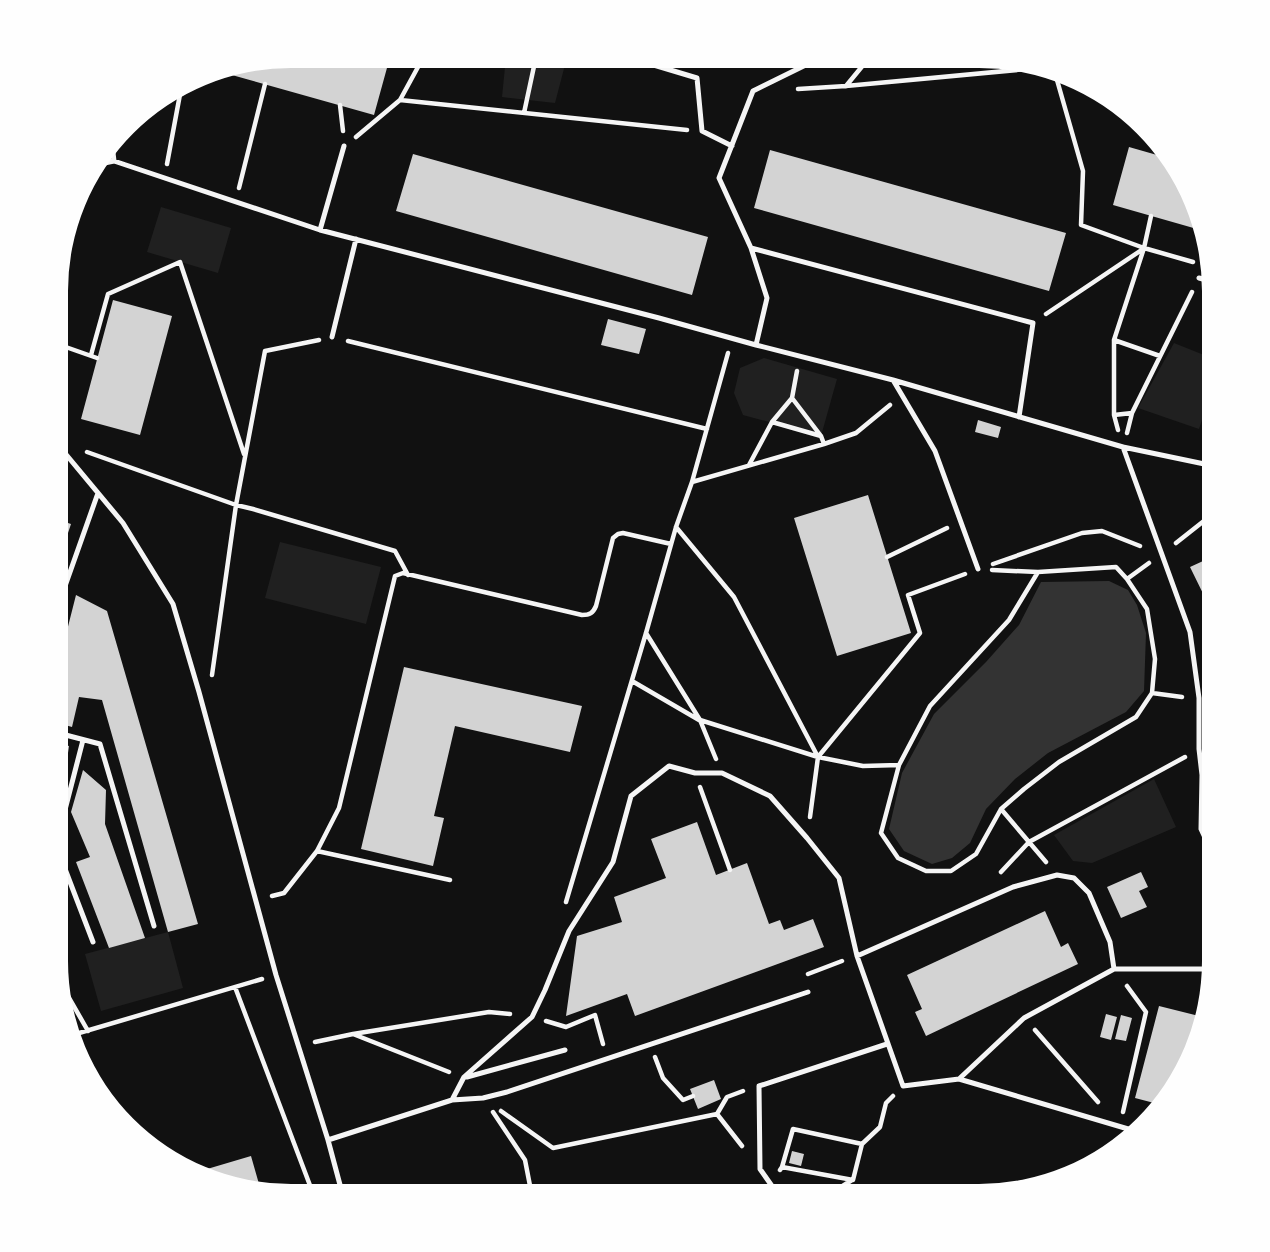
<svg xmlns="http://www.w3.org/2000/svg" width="1270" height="1252" font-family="'Alegreya Sans',sans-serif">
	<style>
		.green { fill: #202020 }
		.water { fill: #333 }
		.building { fill: #d3d3d3 }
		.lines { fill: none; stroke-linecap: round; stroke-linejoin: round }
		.path { stroke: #f5f5f5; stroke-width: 4.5 }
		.service { stroke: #f5f5f5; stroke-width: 5 }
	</style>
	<rect width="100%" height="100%" fill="#111"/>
	<path class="green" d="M 506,57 L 550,57 L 566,61 L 555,103 L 502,97 Z
		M 161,207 L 231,228 L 218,273 L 147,252 Z
		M 1174,343 L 1214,359 L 1214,383 L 1199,429 L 1138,408 Z
		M 764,358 L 837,379 L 821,436 L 743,415 L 734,393 L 740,368 Z
		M 280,542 L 381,567 L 366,624 L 265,598 Z
		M 1154,779 L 1176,827 L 1092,863 L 1073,861 L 1054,835 Z
		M 168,932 L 183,988 L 101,1011 L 85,954 Z"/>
	<path class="water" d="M 1109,581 L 1128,590 L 1137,605 L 1146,633 L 1144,691 L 1126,712 L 1048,753 L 1015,779 L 986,809 L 970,843 L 952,858 L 932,864 L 904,851 L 889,829 L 902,773 L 934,714 L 986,662 L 1019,625 L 1041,582 Z"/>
	<path class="building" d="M 291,56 L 390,57 L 374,115 L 214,70 Z
		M 1129,147 L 1171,159 L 1201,215 L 1204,231 L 1113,205 Z
		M 770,150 L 1066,233 L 1049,291 L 754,208 Z
		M 413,154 L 708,237 L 692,295 L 396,211 Z
		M 113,300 L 172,316 L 140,435 L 81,419 Z
		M 608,319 L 646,329 L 639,354 L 601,345 Z
		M 978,420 L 1001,427 L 998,438 L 975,432 Z
		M 868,495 L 911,633 L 837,656 L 794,518 Z
		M 59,520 L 71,524 L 59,560 Z
		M 1214,556 L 1214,616 L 1190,567 Z
		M 76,595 L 107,611 L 198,924 L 168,932 L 102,700 L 79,697 L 72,727 L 58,723 L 58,666 Z
		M 404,667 L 582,706 L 570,752 L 455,726 L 434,816 L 444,818 L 433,866 L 361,849 Z
		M 58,743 L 69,746 L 65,774 L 58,773 Z
		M 83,770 L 106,790 L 105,824 L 145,938 L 109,948 L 76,862 L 90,857 L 71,812 Z
		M 697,822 L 716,875 L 747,863 L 769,924 L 780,920 L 784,930 L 813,919 L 824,947 L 635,1016 L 627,994 L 566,1016 L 577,936 L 622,922 L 614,897 L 666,878 L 651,839 Z
		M 1141,872 L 1148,887 L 1139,891 L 1147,907 L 1121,918 L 1107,887 Z
		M 1045,911 L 1061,947 L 1068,943 L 1078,964 L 926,1036 L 915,1012 L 922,1009 L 907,975 Z
		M 1159,1006 L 1203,1017 L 1190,1065 L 1158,1104 L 1135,1098 Z
		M 1106,1014 L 1117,1017 L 1111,1040 L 1100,1037 Z
		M 1121,1015 L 1132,1018 L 1126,1041 L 1115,1039 Z
		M 714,1080 L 721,1099 L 698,1109 L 690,1089 Z
		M 792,1151 L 804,1154 L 801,1166 L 789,1163 Z
		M 251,1156 L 261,1191 L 197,1172 Z"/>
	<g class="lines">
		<path class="path" d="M 1055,73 L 1083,171 L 1081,225 L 1144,248 L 1193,262
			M 846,86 L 869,58
			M 798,89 L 846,86 L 1038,68
			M 400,100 L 687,130
			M 340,105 L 343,131
			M 524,113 L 536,57
			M 356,137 L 400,100 L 424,56
			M 167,164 L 181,89
			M 239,188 L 265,84
			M 1203,264 L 1207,244
			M 1046,314 L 1143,249
			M 1114,340 L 1160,356
			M 348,341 L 707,429
			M 60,345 L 97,358
			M 91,355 L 108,294 L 180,262 L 244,454
			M 792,398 L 821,436
			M 1114,415 L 1132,413
			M 772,422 L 792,398 L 797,371
			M 1118,430 L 1114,415 L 1114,340 L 1144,248 L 1151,216
			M 1127,433 L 1132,413 L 1192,292
			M 87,452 L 236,505 L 253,509 L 395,551 L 408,575
			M 749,465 L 772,422 L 821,436 L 824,444
			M 692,482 L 824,444 L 856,433 L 890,405
			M 676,527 L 734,597 L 818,757
			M 1176,543 L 1214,513
			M 887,557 L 947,528
			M 993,564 L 1082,533 L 1102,531 L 1140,546
			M 1116,567 L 1127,579 L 1147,609 L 1155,659 L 1152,693 L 1136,717 L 1059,762 L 1024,789 L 1001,809 L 976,854 L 951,871 L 926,871 L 898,858 L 881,833 L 899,765 L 930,706 L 1009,620 L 1038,572 Z
			M 992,570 L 1038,572
			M 1127,579 L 1149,563
			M 646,633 L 700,720
			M 212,675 L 236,505 L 265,351 L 319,340
			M 632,681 L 699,720
			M 1152,693 L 1182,697
			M 716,759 L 700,720 L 818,757 L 863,766 L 899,765
			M 700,787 L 730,870
			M 1001,809 L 1046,862
			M 810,817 L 818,757 L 920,633 L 908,595 L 965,574
			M 317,851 L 450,880
			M 1001,872 L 1029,842 L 1185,757
			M 272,896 L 284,893 L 317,851 L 339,808 L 395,576 L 403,573 L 582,615 C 590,615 593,613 596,606 L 613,538 L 618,534 L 623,533 L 671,544
			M 566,902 L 646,633 L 676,527 L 692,482 L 728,353
			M 808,974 L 842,961
			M 56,975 L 88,1031
			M 235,987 L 314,1196
			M 546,1021 L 566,1027 L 595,1015 L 603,1044
			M 1035,1030 L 1098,1102
			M 353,1034 L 449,1072
			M 69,1036 L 262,979
			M 315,1042 L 353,1034 L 489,1012 L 510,1014
			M 655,1057 L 663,1078 L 683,1100 L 693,1096
			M 501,1111 L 553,1148 L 717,1114 L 727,1097 L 743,1091
			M 493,1112 L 525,1160 L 532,1196
			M 1123,1112 L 1146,1012 L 1127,986
			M 717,1114 L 742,1146
			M 862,1144 L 880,1127 L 886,1103 L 893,1096
			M 780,1170 L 782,1167 L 793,1129 L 862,1144 L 853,1180 L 782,1167
			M 827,1196 L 852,1180"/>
		<path class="service" d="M 627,57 L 697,78 L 702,131 L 732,146
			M 822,57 L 753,91 L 719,178 L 751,248 L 767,298 L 756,345 L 893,380 L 1123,447 L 1190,632 L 1199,698 L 1199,749 L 1202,775 L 1201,829 L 1214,857
			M 112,144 L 114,161
			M 95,165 L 114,161 L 320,230 L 659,318 L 756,345
			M 320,230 L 344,146
			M 751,248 L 1033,323 L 1019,417
			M 1199,278 L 1214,282
			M 332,337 L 356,239
			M 893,380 L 935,451 L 978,569
			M 59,446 L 123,523 L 173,604 L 199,692 L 276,975 L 328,1140 L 343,1196
			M 1123,447 L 1214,466
			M 58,606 L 98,493
			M 58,733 L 100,744 L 154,926
			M 57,841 L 83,740
			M 57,848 L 93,942
			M 857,956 L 903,1086 L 959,1079 L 1024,1018 L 1114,969
			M 467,1077 L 565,1050
			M 959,1079 L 1135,1131
			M 452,1100 L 483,1098 L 507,1092 L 808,992
			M 328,1140 L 452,1100 L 464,1077 L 532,1017 L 545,990 L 569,931 L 613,862 L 631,796 L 669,766 L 695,773 L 722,773 L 770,796 L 807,838 L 839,878 L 857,956 L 1013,887 L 1057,875 L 1074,878 L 1089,893 L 1110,942 L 1114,969 L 1214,969
			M 779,1196 L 760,1169 L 759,1086 L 887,1044"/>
	</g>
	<path d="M0 0H1270V1252H0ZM291 68H979A223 223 0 0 1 1202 291V961A223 223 0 0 1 979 1184H291A223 223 0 0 1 68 961V291A223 223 0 0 1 291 68Z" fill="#fefefe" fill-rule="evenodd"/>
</svg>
